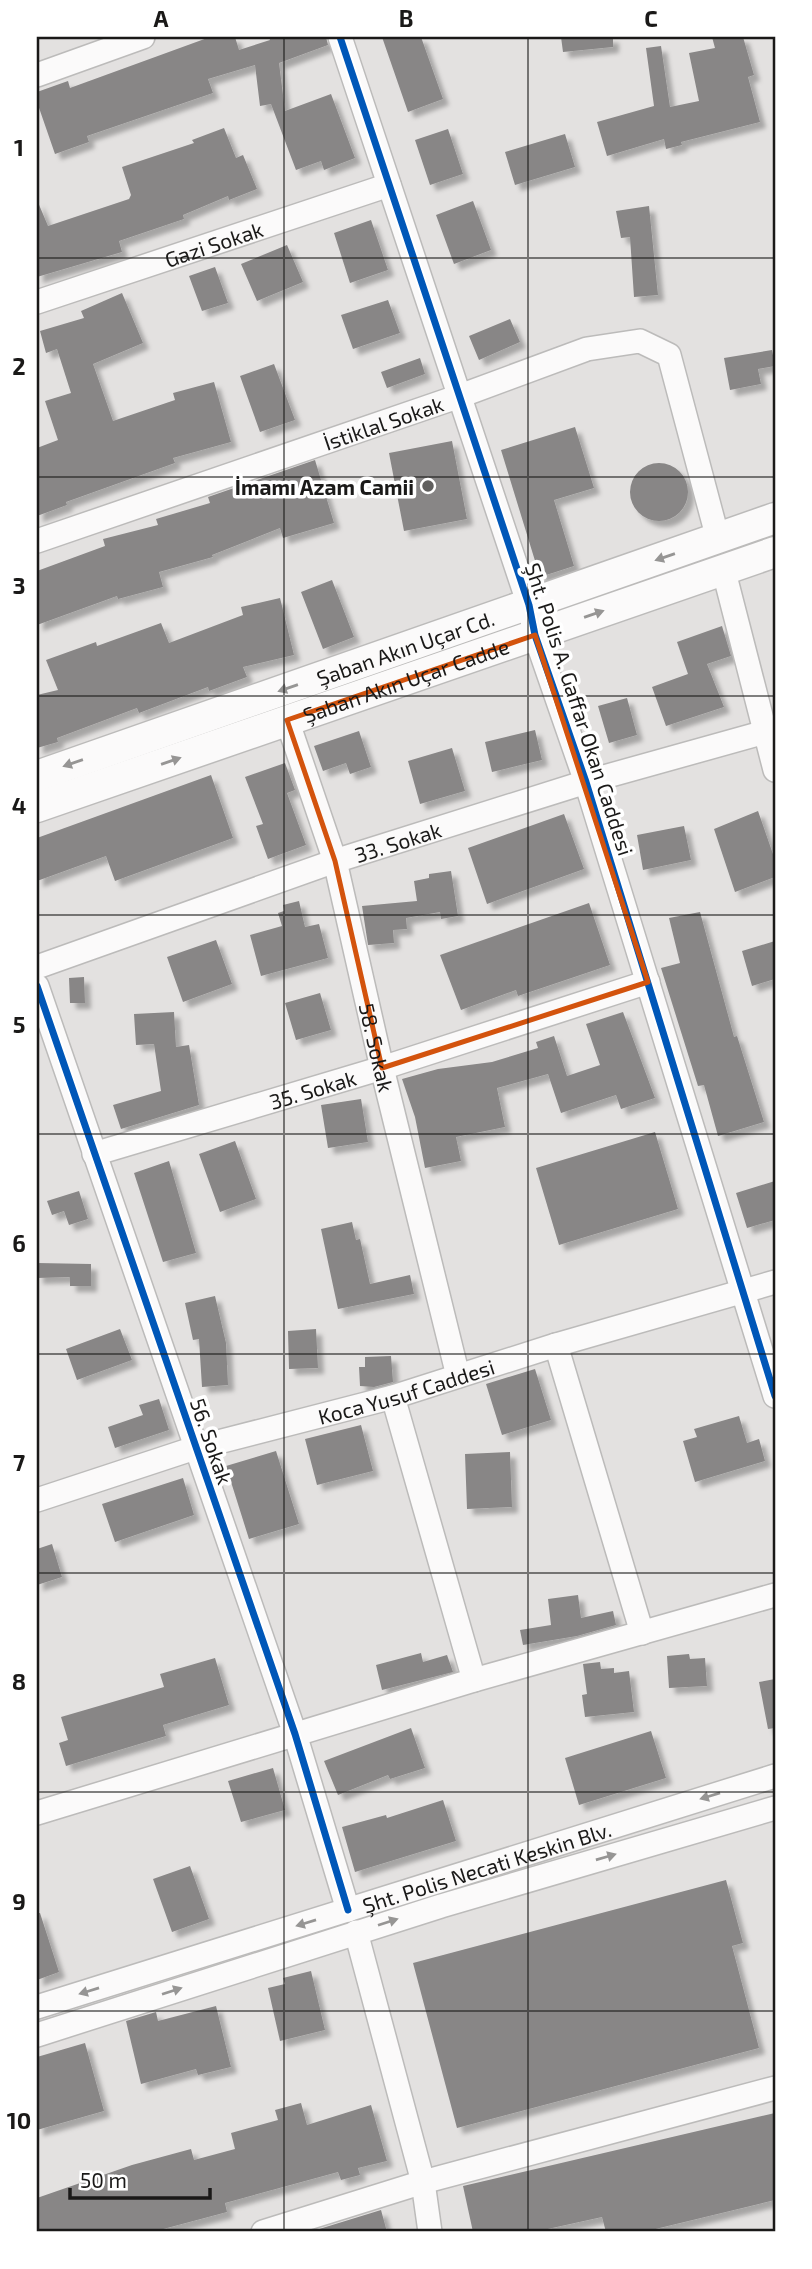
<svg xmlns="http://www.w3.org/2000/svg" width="812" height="2269" font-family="'Exo 2',sans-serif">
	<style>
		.building { fill: #888686; filter: url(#shadow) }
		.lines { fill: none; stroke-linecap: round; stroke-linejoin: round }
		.minor-casing { stroke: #bcbbba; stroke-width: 26 }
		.major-casing { stroke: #bcbbba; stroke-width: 33 }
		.minor { stroke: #fbfafa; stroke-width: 23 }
		.major { stroke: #fbfafa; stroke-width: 30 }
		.cycleway-casing { stroke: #fff; stroke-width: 11 }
		.cycleway { stroke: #0057b8; stroke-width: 7 }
		.oneway { fill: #969594 }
		.marked { fill: none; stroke: #d3530d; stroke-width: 5; stroke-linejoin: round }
		.grid { fill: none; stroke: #1a1918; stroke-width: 2; stroke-opacity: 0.55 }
		.poi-dot { fill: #605f5e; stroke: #fff; stroke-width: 2.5 }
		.labels { text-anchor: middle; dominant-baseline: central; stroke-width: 7; stroke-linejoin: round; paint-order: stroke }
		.street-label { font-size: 21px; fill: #1a1918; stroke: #fff }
		.poi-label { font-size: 21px; font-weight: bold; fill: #1a1918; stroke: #fff; text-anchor: end }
		.neatline { fill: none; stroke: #1a1918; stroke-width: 2.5 }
		.grid-label { font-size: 23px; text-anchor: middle; font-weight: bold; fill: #1a1918 }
	</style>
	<defs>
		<filter id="shadow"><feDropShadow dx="6" dy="6" stdDeviation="2" flood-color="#0004"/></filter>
	</defs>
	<rect width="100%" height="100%" fill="#e3e1e0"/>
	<path class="building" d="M 210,37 L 235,37 L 239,50 L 270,40 L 269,37 L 326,37 L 328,45 L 279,63 L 285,111 L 331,94 L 355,158 L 324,170 L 321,161 L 296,170 L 271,104 L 260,106 L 255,65 L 208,79 L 213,93 L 87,136 L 89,142 L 55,154 L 37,102 L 37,92 L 68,81 L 70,88 Z
		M 382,37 L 421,37 L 443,99 L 408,112 Z
		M 561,37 L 613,37 L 613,47 L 563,52 Z
		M 712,37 L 743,37 L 754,75 L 748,77 L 760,122 L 681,142 L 682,145 L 666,149 L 664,139 L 607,156 L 597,122 L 654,106 L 646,48 L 661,46 L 670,107 L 699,101 L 689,53 L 715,48 Z
		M 224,128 L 236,158 L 243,155 L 257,189 L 229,200 L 228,196 L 183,215 L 184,219 L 119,241 L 122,252 L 37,277 L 37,200 L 48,226 L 129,199 L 131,195 L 122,167 L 194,143 L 192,140 Z
		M 448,129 L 463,174 L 430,185 L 415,140 Z
		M 565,134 L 575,167 L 515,185 L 505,152 Z
		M 473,201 L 491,250 L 454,264 L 436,215 Z
		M 649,206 L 658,295 L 634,297 L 630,237 L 621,238 L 616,211 Z
		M 371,220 L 388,270 L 350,283 L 334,233 Z
		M 287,245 L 303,282 L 257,301 L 241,264 Z
		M 215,267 L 228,303 L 202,311 L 189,276 Z
		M 122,293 L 143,343 L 93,364 L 113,421 L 175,400 L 173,393 L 214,382 L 231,442 L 173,458 L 175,463 L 66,502 L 67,505 L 37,516 L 37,448 L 58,440 L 45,401 L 71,393 L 57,349 L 46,353 L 40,331 L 84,318 L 81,311 Z
		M 388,300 L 400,333 L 353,349 L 341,315 Z
		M 510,319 L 520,342 L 479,360 L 469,336 Z
		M 772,350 L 775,366 L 758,369 L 761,384 L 730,390 L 724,358 Z
		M 420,358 L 425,374 L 387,388 L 381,372 Z
		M 274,364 L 295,420 L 260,432 L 240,376 Z
		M 575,427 L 594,488 L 554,500 L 574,566 L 540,577 L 501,450 Z
		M 452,441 L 467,519 L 404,531 L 389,453 Z
		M 315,460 L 334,523 L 283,538 L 280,528 L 212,555 L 213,557 L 159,572 L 163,587 L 118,599 L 117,596 L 37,625 L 37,571 L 105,546 L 103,539 L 158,525 L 156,519 L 210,503 L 208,497 Z
		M630 492a29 29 0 1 1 58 0a29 29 0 1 1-58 0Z
		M 332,580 L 354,637 L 323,649 L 301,592 Z
		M 280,598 L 294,655 L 243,667 L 247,677 L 209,691 L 208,687 L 139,713 L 137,708 L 57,738 L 58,742 L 37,748 L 37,695 L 58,690 L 46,660 L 96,642 L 97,646 L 161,623 L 169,643 L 243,615 L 241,607 Z
		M 722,626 L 731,656 L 707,664 L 724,707 L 666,726 L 652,687 L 688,674 L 677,642 Z
		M 627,698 L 637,735 L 609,743 L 598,706 Z
		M 535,730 L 542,760 L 492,772 L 485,742 Z
		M 359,731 L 371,767 L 350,774 L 346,763 L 323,771 L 314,746 Z
		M 452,748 L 465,791 L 420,804 L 408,761 Z
		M 285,763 L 295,790 L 287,793 L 306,845 L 268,859 L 256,826 L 263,824 L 245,777 Z
		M 211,775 L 233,838 L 115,881 L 106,856 L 37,881 L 37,838 Z
		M 758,811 L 775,860 L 775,877 L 735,892 L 714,829 Z
		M 564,814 L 584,869 L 487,904 L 468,848 Z
		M 684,826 L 691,860 L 643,870 L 637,835 Z
		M 451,871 L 458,916 L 441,919 L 440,912 L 406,918 L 407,929 L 393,930 L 394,943 L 368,945 L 362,906 L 417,901 L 414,881 L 429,878 L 429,874 Z
		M 299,901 L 305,927 L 319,924 L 328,958 L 261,976 L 250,935 L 282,926 L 278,913 L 284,911 L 283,905 Z
		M 589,903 L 610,965 L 518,996 L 516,990 L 461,1010 L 440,955 Z
		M 700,912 L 734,1037 L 737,1036 L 764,1122 L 718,1136 L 704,1085 L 698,1086 L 661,968 L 680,963 L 669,918 Z
		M 216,940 L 232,984 L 183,1002 L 167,957 Z
		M 775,941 L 775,979 L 752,986 L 742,951 Z
		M 84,977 L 85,1003 L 70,1003 L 69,978 Z
		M 320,993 L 331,1030 L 296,1040 L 285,1003 Z
		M 174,1012 L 176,1047 L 189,1045 L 199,1105 L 121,1129 L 113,1105 L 161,1091 L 154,1044 L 136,1045 L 134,1014 Z
		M 623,1012 L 655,1098 L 621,1109 L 616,1095 L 561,1113 L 548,1074 L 497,1088 L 505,1127 L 456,1137 L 461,1161 L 425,1168 L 415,1117 L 402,1079 L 438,1069 L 492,1062 L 538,1048 L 536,1042 L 554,1036 L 567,1076 L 600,1065 L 586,1024 Z
		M 361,1099 L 368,1142 L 328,1148 L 321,1105 Z
		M 655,1132 L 678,1209 L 559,1245 L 536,1168 Z
		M 235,1141 L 256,1199 L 220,1212 L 199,1154 Z
		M 169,1161 L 196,1253 L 163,1262 L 134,1173 Z
		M 775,1181 L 775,1220 L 747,1228 L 736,1193 Z
		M 79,1191 L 88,1219 L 69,1225 L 64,1211 L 52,1215 L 47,1201 Z
		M 352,1222 L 356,1240 L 360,1239 L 370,1284 L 410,1275 L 414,1294 L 338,1309 L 321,1229 Z
		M 37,1263 L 91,1264 L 91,1286 L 70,1286 L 70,1277 L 37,1278 Z
		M 215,1296 L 226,1343 L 228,1385 L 202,1387 L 199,1339 L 193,1340 L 185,1303 Z
		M 120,1329 L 132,1360 L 77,1380 L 66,1349 Z
		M 316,1329 L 318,1368 L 289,1369 L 288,1331 Z
		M 391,1356 L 393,1382 L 374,1387 L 360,1386 L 359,1367 L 365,1367 L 365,1357 Z
		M 535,1369 L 551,1420 L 502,1435 L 486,1384 Z
		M 159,1399 L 169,1430 L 115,1448 L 108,1427 L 143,1415 L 139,1405 Z
		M 739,1416 L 747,1443 L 759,1439 L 765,1461 L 695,1482 L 683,1441 L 697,1437 L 694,1429 Z
		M 361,1425 L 373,1471 L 317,1485 L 305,1439 Z
		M 276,1451 L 299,1524 L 249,1539 L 226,1466 Z
		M 510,1452 L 512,1507 L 467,1509 L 465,1454 Z
		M 183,1478 L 194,1515 L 115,1542 L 102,1504 Z
		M 52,1544 L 62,1577 L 37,1585 L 37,1549 Z
		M 578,1595 L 581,1618 L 613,1611 L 616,1625 L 577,1636 L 523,1645 L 520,1630 L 551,1625 L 548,1599 Z
		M 421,1653 L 423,1662 L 447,1655 L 453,1672 L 382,1690 L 376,1665 Z
		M 689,1654 L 690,1659 L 705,1658 L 707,1686 L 669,1688 L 667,1656 Z
		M 215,1658 L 229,1705 L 163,1725 L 166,1736 L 66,1766 L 59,1743 L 68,1740 L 61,1717 L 164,1687 L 160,1674 Z
		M 600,1662 L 601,1669 L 614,1668 L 614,1673 L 629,1671 L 634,1712 L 585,1717 L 582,1695 L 587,1694 L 583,1664 Z
		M 775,1679 L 775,1728 L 768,1729 L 759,1682 Z
		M 411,1728 L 425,1768 L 390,1779 L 388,1775 L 338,1795 L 324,1761 Z
		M 651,1731 L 666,1778 L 579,1805 L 565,1758 Z
		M 273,1768 L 285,1810 L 241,1822 L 228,1781 Z
		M 443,1800 L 456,1841 L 355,1872 L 342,1827 L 386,1815 L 387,1818 Z
		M 190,1866 L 209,1919 L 172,1932 L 153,1879 Z
		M 726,1880 L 743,1943 L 732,1946 L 759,2048 L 457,2128 L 413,1963 Z
		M 37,1913 L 40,1913 L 59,1972 L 37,1980 Z
		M 311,1971 L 325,2030 L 280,2041 L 268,1988 L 285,1984 L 283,1978 Z
		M 216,2006 L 231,2067 L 198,2075 L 196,2069 L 141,2084 L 126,2021 L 156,2012 L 158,2021 Z
		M 85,2043 L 104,2111 L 37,2130 L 37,2057 Z
		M 301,2103 L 307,2125 L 371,2105 L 387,2161 L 358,2168 L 360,2175 L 341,2180 L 338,2172 L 225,2203 L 227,2212 L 152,2232 L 37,2232 L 37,2198 L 132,2165 L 191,2149 L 194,2160 L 235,2149 L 231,2133 L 278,2120 L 275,2110 Z
		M 775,2113 L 775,2200 L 643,2232 L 606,2232 L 602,2217 L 534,2232 L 473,2232 L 463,2186 Z
		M 381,2210 L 387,2232 L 316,2232 L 316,2230 Z"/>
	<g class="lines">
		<defs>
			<g id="minor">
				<path d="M 340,37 L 529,605 L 535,635 L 586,782 L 775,1396"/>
				<path d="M 37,75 L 143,37"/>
				<path id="s1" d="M 37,302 L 389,185"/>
				<path id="s2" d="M 37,541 L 460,396 L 587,349 L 640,341 L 669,355 L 718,539"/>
				<path d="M 723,568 L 775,770"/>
				<path id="s3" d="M 287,720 L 335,861 L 382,1068 L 458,1376"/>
				<path id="s4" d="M 37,967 L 335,861 L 586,782 L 765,732"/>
				<path d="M 37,986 L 295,1734 L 348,1910"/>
				<path id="s5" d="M 94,1154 L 382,1068 L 648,982"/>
				<path d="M 556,1345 L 642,1633"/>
				<path d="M 393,1397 L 474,1680"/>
				<path id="s6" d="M 37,1500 L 195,1448 L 393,1397 L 556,1345 L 775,1282"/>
				<path d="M 37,1813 L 474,1680 L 775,1595"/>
				<path d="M 356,1932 L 423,2182 L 430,2232"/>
				<path id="s7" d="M 37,2007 L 775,1776"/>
				<path d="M 37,2035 L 441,1906 L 775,1808"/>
				<path d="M 263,2232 L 423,2182 L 775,2088"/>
			</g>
			<g id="major">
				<path id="s8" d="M 37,776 L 775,518"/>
				<path id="s9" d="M 37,807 L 775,552"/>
			</g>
		</defs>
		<use href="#minor" class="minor-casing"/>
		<use href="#major" class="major-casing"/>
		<use href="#minor" class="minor"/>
		<use href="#major" class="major"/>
		<defs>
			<path id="cycleway" d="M 340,37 L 529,605 L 535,635 L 586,782 L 775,1396
				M 37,986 L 295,1734 L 348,1910"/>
		</defs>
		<use href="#cycleway" class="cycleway-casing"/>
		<use href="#cycleway" class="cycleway"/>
	</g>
	<defs><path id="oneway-solid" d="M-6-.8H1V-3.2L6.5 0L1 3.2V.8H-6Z" transform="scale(1.75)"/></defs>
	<g class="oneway">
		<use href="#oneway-solid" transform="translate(665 557) rotate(161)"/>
		<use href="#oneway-solid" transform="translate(594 614) rotate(-19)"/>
		<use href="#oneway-solid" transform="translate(288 688) rotate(161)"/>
		<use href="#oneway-solid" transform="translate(171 761) rotate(-19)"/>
		<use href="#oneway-solid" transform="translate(73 763) rotate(161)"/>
		<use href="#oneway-solid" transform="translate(710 1796) rotate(163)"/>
		<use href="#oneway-solid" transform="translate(606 1857) rotate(-16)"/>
		<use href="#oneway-solid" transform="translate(388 1922) rotate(-18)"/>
		<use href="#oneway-solid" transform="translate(306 1923) rotate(163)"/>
		<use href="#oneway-solid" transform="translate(89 1991) rotate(163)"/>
		<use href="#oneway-solid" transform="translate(172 1991) rotate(-18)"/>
	</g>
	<path class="marked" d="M 535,635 L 648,982 L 382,1068 L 335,861 L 287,720 Z"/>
	<path class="grid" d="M 284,37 L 284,2232M 528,37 L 528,2232M 37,258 L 775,258M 37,477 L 775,477M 37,696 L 775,696M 37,915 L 775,915M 37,1134 L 775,1134M 37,1354 L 775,1354M 37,1573 L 775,1573M 37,1792 L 775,1792M 37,2011 L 775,2011"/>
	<circle class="poi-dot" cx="428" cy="486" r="7"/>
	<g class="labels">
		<g class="street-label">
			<text stroke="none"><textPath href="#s1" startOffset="186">Gazi Sokak</textPath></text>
			<text stroke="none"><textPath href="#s2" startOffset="366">İstiklal Sokak</textPath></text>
			<text stroke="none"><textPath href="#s8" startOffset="390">Şaban Akın Uçar Cd.</textPath></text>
			<text stroke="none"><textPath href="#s9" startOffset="390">Şaban Akın Uçar Cadde</textPath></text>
			<text transform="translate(580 709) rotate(72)">Şht. Polis A. Gaffar Okan Caddesi</text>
			<text stroke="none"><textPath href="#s4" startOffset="382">33. Sokak</textPath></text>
			<text stroke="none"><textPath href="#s3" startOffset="340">58. Sokak</textPath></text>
			<text stroke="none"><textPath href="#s5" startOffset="228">35. Sokak</textPath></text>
			<text stroke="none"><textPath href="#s6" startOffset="385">Koca Yusuf Caddesi</textPath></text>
			<text transform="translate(212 1441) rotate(71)">56. Sokak</text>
			<text stroke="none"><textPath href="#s7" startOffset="471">Şht. Polis Necati Keskin Blv.</textPath></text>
		</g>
		<g class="poi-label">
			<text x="414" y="486">İmamı Azam Camii</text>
		</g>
	</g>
	<rect width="812" height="2269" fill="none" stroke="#ffffff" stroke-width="77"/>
	<path d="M70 2188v10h140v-10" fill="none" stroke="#1a1918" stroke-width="3.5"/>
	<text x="80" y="2188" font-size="21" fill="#1a1918" stroke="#ffffff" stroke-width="5" paint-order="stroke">50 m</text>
	<rect x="38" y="38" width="736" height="2192" class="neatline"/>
	<g class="grid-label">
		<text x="161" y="27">A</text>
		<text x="406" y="27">B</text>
		<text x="651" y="27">C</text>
		<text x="19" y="156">1</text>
		<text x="19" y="375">2</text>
		<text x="19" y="594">3</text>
		<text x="19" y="814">4</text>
		<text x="19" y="1033">5</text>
		<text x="19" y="1252">6</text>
		<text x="19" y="1471">7</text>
		<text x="19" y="1690">8</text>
		<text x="19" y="1910">9</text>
		<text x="19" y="2129">10</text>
	</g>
</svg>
